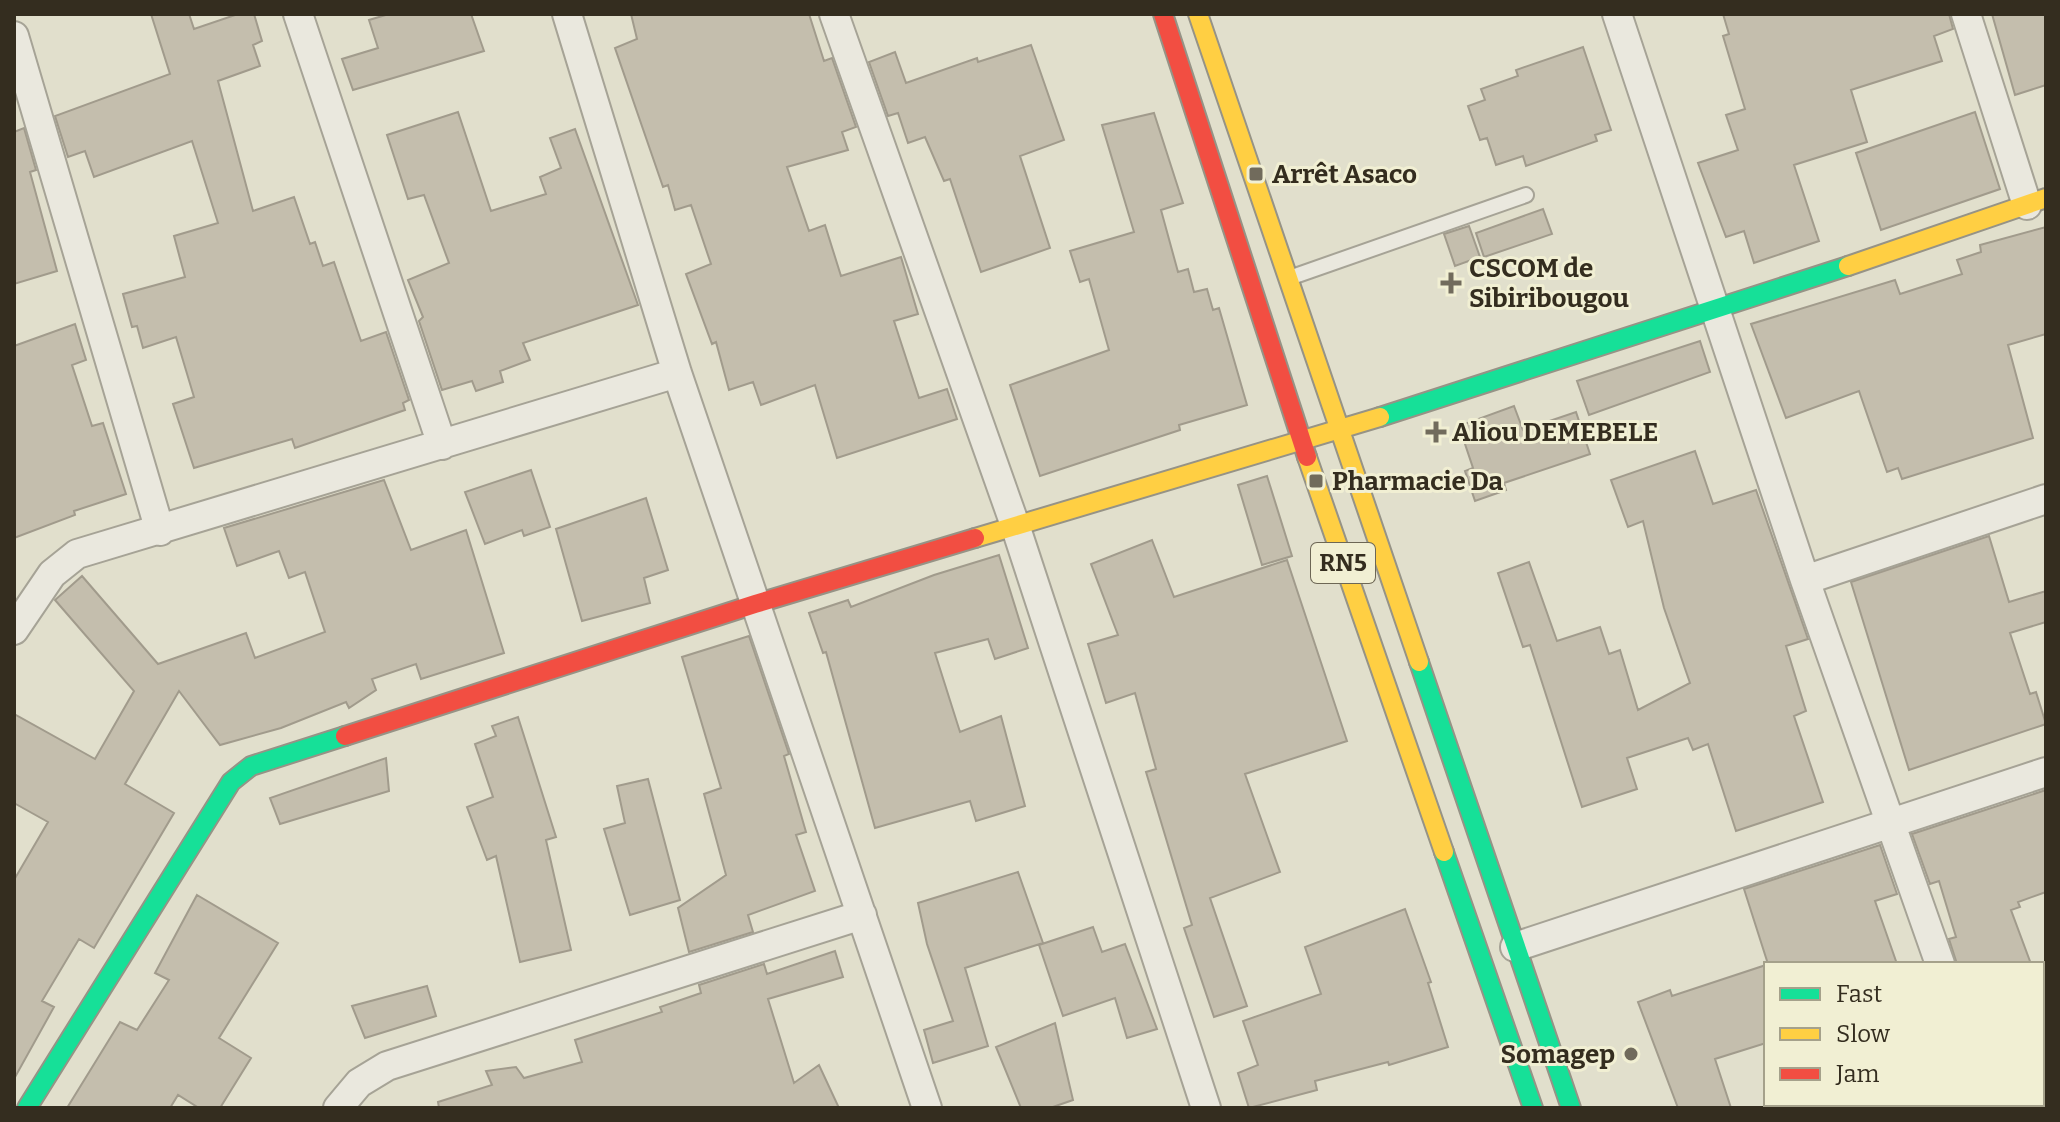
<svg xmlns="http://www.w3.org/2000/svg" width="2060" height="1122" font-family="Bitter,serif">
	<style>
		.building { fill: #c4bead; stroke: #a19b8c; stroke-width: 2 }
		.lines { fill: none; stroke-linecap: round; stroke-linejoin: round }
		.lane-casing { stroke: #a6a396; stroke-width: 18 }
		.street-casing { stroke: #a6a396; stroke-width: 32 }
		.fast-casing { stroke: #969386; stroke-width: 22 }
		.slow-casing { stroke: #969386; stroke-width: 22 }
		.jam-casing { stroke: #969386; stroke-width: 22 }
		.lane { stroke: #eae8de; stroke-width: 14 }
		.street { stroke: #eae8de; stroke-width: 28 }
		.fast { stroke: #16e098; stroke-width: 18 }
		.slow { stroke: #ffcf43; stroke-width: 18 }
		.jam { stroke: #f24e42; stroke-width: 18 }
		.poi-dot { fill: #716b5c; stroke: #f1efd3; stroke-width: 3 }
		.labels { text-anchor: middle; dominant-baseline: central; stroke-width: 6; stroke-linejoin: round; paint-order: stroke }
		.shield { fill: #f1efd3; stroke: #6d6755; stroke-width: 2 }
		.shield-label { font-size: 24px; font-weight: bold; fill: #342d1f }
		.poi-label { font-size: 26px; font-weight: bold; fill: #342d1f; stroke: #f1efd3; text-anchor: start }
	</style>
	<rect width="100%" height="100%" fill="#e1dfcc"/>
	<path class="building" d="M 151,14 L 189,14 L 194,29 L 238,14 L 254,14 L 262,41 L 253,45 L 260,66 L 218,81 L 253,211 L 294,197 L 310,244 L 315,242 L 323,266 L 334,262 L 361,341 L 386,332 L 409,400 L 403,403 L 405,410 L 295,448 L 292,439 L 194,468 L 173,404 L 194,397 L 176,337 L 143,348 L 137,326 L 132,327 L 123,294 L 185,277 L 174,236 L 218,223 L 192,141 L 94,177 L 85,151 L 68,157 L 55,116 L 170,74 Z
		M 389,14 L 471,14 L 484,51 L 353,90 L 342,59 L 378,48 L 369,20 Z
		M 631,14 L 809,14 L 824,61 L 832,58 L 856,127 L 842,132 L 848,150 L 787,167 L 809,231 L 825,225 L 841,276 L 901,257 L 918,314 L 894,321 L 919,398 L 947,389 L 957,419 L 837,458 L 815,385 L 761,405 L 753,382 L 729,390 L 716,342 L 712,344 L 686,274 L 711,264 L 691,205 L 675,210 L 668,185 L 663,187 L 615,48 L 637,39 Z
		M 1723,14 L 1949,14 L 1953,29 L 1934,36 L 1942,61 L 1851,90 L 1867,142 L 1794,165 L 1819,241 L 1754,263 L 1744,231 L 1726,237 L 1698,163 L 1738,150 L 1726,115 L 1745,109 L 1723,36 L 1729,34 Z
		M 1992,14 L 2046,14 L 2046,85 L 2015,95 Z
		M 1031,45 L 1064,140 L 1020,156 L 1050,248 L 981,272 L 950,179 L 944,181 L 925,137 L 908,143 L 898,113 L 888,116 L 869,62 L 895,52 L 906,83 L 977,58 L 978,62 Z
		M 1583,47 L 1611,130 L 1595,135 L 1597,141 L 1526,166 L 1523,156 L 1496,165 L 1487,138 L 1480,140 L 1468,106 L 1485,100 L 1481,89 L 1518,76 L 1516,70 Z
		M 458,112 L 491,211 L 546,194 L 540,177 L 561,168 L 550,138 L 575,129 L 638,305 L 523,343 L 530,360 L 500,371 L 503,382 L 476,391 L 472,381 L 442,390 L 419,321 L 423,317 L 408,280 L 449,263 L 424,195 L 408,199 L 387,135 Z
		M 1975,112 L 2000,189 L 1881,230 L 1856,153 Z
		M 1154,113 L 1183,203 L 1161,210 L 1178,272 L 1188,269 L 1194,292 L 1207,289 L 1213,310 L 1219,308 L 1247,405 L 1179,425 L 1180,430 L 1040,476 L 1010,385 L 1109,350 L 1089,279 L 1080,282 L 1070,251 L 1134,232 L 1102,125 Z
		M 24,128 L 36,170 L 30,172 L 57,271 L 14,284 L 14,132 Z
		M 1543,209 L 1552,234 L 1484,257 L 1476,233 Z
		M 1469,226 L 1480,257 L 1455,266 L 1444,234 Z
		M 2046,227 L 2046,334 L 2008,345 L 2033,438 L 1902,479 L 1898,468 L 1887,472 L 1859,391 L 1786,418 L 1751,324 L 1895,280 L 1900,294 L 1962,274 L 1957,260 L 1981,252 L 1980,245 Z
		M 75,324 L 86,360 L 72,365 L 92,426 L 103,423 L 126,494 L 74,511 L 75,515 L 14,538 L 14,346 Z
		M 1700,341 L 1710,372 L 1589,415 L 1577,381 Z
		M 1514,406 L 1523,430 L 1576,412 L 1590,454 L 1504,483 L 1506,490 L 1475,501 L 1465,471 L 1473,468 L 1459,426 Z
		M 1695,451 L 1713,504 L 1756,490 L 1808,639 L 1786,646 L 1806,711 L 1794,716 L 1823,802 L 1736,831 L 1708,744 L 1693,750 L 1688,738 L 1627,758 L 1637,789 L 1582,807 L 1530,645 L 1523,647 L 1498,573 L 1529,562 L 1557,641 L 1600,627 L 1609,654 L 1620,650 L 1638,710 L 1690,683 L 1664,608 L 1643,521 L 1628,527 L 1611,480 Z
		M 531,470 L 550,527 L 524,536 L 522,530 L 485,544 L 465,492 Z
		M 1267,476 L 1292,556 L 1262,565 L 1238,485 Z
		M 384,480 L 411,550 L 466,530 L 504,653 L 421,679 L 416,664 L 372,679 L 376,690 L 349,708 L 346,702 L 281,728 L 220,745 L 179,691 L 125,784 L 174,813 L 94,948 L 79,939 L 42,1001 L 54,1007 L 14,1079 L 14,880 L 48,822 L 14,803 L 14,714 L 95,759 L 134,691 L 55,600 L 82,576 L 158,664 L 246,633 L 255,658 L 325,632 L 305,572 L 289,578 L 279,551 L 237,566 L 224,528 Z
		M 646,498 L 668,570 L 644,578 L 650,603 L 582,621 L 556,529 Z
		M 1989,536 L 2009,602 L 2046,591 L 2046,622 L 2010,633 L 2030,694 L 2036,692 L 2046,724 L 1909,770 L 1851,582 Z
		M 1152,540 L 1174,597 L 1287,560 L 1347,741 L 1245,774 L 1280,872 L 1210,898 L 1247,1006 L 1214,1017 L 1184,928 L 1192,925 L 1146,772 L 1156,769 L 1135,693 L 1106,703 L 1088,644 L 1118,635 L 1091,564 Z
		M 999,555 L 1028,648 L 995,659 L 988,639 L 935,653 L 960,732 L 1001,716 L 1025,806 L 976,821 L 970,801 L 875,828 L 826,652 L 823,653 L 809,613 L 848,600 L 851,607 L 934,575 Z
		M 749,636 L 789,754 L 784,756 L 806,832 L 796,835 L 815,891 L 748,915 L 753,932 L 689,952 L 678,908 L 726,875 L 704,794 L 721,788 L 682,657 Z
		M 518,717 L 556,837 L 546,840 L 571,950 L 520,962 L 496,856 L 487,860 L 467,807 L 493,797 L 475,744 L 496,736 L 492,726 Z
		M 386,758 L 389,791 L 280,824 L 270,798 Z
		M 648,779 L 680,900 L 630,915 L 604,829 L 625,823 L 617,786 Z
		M 2046,790 L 2046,892 L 2018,902 L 2020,907 L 2011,910 L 2031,964 L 1957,964 L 1949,939 L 1956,937 L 1939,881 L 1930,884 L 1912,834 Z
		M 1880,845 L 1897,894 L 1875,901 L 1897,964 L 1768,964 L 1744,889 Z
		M 1018,872 L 1043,943 L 965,968 L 988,1046 L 933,1063 L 924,1030 L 953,1021 L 927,944 L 918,903 Z
		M 197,895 L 278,943 L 219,1038 L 251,1058 L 220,1108 L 199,1108 L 178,1095 L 170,1108 L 67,1108 L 120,1022 L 137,1030 L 169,980 L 155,973 Z
		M 1405,909 L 1431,982 L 1428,983 L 1448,1047 L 1389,1065 L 1388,1062 L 1315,1081 L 1317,1090 L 1249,1108 L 1238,1073 L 1258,1065 L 1243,1021 L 1321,994 L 1305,947 Z
		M 1093,927 L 1102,952 L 1125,944 L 1157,1029 L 1127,1038 L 1115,998 L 1063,1016 L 1039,945 Z
		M 835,951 L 843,977 L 768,999 L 794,1083 L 819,1065 L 839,1108 L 439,1108 L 438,1102 L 492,1085 L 486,1071 L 516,1067 L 524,1078 L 582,1062 L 575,1040 L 662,1012 L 660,1007 L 701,993 L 699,985 L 764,964 L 767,974 Z
		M 1766,965 L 1766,1043 L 1715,1059 L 1731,1108 L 1678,1108 L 1638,1002 L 1670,990 L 1672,996 Z
		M 427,986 L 436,1016 L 365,1038 L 352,1006 Z
		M 1055,1023 L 1073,1100 L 1050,1108 L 1021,1108 L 996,1047 Z"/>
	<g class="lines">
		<defs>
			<path id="lane" d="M 1292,277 L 1526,195"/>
			<path id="street" d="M 298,14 L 442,445
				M 567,14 L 677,373 L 927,1108
				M 834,14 L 1015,525 L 1206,1108
				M 1617,14 L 1805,580 L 1940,964
				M 1966,14 L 2027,205
				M 14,36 L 160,531
				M 1805,580 L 2046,499
				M 14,630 L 52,574 L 77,554 L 677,373
				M 1515,947 L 2046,772
				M 2042,1036 L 2046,1035
				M 1988,1104 L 1989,1108
				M 338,1108 L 359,1083 L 387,1066 L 862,915"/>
			<path id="fast" d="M 1380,417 L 1848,266
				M 1419,662 L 1571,1108
				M 1444,852 L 1533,1108
				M 27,1108 L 231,782 L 251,766 L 345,736"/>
			<path id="slow" d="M 1198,14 L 1419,662
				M 1848,266 L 2046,198
				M 1307,457 L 1444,852
				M 975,538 L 1380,417"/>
			<path id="jam" d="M 1163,14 L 1307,457
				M 345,736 L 755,604 L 975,538"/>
		</defs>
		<use href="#lane" class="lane-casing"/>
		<use href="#street" class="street-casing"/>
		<use href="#fast" class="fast-casing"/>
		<use href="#slow" class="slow-casing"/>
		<use href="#jam" class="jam-casing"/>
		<use href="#lane" class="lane"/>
		<use href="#street" class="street"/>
		<use href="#fast" class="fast"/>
		<use href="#slow" class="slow"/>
		<use href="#jam" class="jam"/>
	</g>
	<g class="poi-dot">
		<rect x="1248" y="166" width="16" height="16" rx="4"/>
		<path d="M1447 271h8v8h8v8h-8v8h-8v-8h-8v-8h8z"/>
		<path d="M1432 420h8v8h8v8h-8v8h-8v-8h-8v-8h8z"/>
		<rect x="1308" y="473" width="16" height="16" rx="4"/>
		<circle cx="1631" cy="1054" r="8"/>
	</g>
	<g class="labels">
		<rect class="shield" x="1311" y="543" width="64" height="40" rx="6"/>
		<g class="shield-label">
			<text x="1343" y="563">RN5</text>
		</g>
		<g class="poi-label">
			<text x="1272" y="174">Arrêt Asaco</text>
			<text x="1469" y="268">CSCOM de<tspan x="1469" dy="30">Sibiribougou</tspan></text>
			<text x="1452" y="432">Aliou DEMEBELE</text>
			<text x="1332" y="481">Pharmacie Da</text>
			<text x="1615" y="1054" text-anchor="end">Somagep</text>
		</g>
	</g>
	<rect width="2060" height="1122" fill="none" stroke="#342d1f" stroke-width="32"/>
	<rect x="1764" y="962" width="280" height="144" fill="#f1efd3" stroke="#a5a18b" stroke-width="2"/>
	<rect x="1780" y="988" width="40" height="12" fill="#16e098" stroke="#a5a18b" stroke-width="2"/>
	<text x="1836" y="1002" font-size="24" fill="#342d1f">Fast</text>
	<rect x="1780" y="1028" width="40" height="12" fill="#ffcf43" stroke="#a5a18b" stroke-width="2"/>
	<text x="1836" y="1042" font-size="24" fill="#342d1f">Slow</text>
	<rect x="1780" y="1068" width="40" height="12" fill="#f24e42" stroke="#a5a18b" stroke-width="2"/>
	<text x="1836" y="1082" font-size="24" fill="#342d1f">Jam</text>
</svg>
